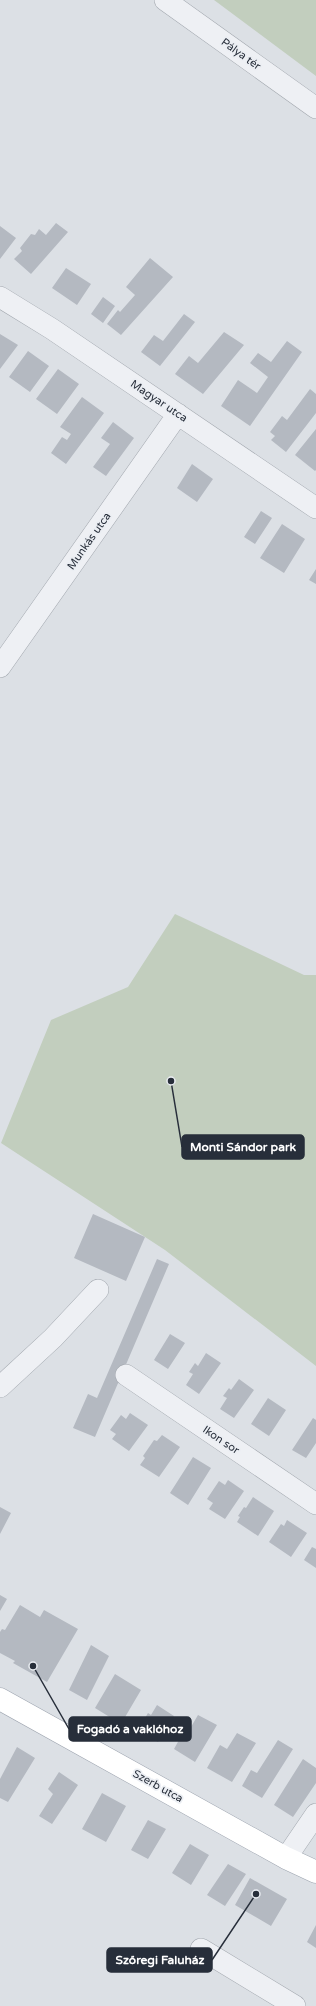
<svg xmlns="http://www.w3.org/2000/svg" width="316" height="2006" font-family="'Varela Round',sans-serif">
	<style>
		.green { fill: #c2cebe }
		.building { fill: #b4b9c1 }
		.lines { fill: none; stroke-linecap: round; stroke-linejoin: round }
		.minor-casing { stroke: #a2a7ae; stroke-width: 22 }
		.major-casing { stroke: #9da4af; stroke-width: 23 }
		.minor { stroke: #eef0f4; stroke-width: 21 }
		.major { stroke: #fff; stroke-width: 22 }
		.labels { text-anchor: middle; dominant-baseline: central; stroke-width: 3.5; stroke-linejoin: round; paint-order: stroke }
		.street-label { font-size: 11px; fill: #272e3a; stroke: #ebeef3 }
		.leader { fill: none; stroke: #272e3a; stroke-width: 1.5 }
		.callout-dot { fill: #272e3a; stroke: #ebeef3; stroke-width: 1.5 }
		.callout { fill: #272e3a; stroke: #272e3a; stroke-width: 1.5 }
		.callout-label { font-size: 12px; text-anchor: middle; font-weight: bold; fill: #fff }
	</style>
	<rect width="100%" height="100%" fill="#dce0e5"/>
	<path class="green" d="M 214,0 L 316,0 L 316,76 Z
		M 175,914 L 304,975 L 316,975 L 316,1366 L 165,1250 L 1,1143 L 51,1020 L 128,987 Z"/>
	<path class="building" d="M 56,223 L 68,232 L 31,274 L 14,259 L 22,251 L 20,248 L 31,234 L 35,235 L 39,229 L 46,235 Z
		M 0,226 L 16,238 L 0,259 Z
		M 150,258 L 173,277 L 121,335 L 107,324 L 118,310 L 120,312 L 135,295 L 126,287 Z
		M 66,268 L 91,284 L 77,305 L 52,288 Z
		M 103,297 L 115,306 L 103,323 L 91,314 Z
		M 184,314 L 195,322 L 160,366 L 141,352 L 154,335 L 163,341 Z
		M 224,332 L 244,345 L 203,394 L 175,374 L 189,356 L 198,363 Z
		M 0,334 L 18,345 L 0,369 Z
		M 287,341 L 302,352 L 250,426 L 221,406 L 238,380 L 257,393 L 268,377 L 250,363 L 258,353 L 271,362 Z
		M 28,351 L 49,366 L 30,392 L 9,377 Z
		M 58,369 L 79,384 L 57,414 L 36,399 Z
		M 310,389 L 316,394 L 316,413 L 286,452 L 271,440 L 275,436 L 270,432 L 282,416 L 287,420 Z
		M 82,397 L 104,413 L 66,464 L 51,453 L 62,437 L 67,440 L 71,434 L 60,427 Z
		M 113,422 L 134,438 L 106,476 L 93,467 L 110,444 L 101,438 Z
		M 316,429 L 316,470 L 315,471 L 295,455 Z
		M 192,464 L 213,479 L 197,502 L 177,488 Z
		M 261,511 L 272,518 L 255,544 L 244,537 Z
		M 282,524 L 305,539 L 284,573 L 260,558 Z
		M 316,569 L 316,584 L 309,580 Z
		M 93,1214 L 145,1237 L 126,1281 L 74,1258 Z
		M 157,1259 L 169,1264 L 95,1437 L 73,1428 L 88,1394 L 97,1398 Z
		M 170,1334 L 185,1343 L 168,1369 L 154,1360 Z
		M 206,1353 L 221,1363 L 199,1394 L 186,1385 L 193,1374 L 189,1372 L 195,1363 L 198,1366 Z
		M 239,1379 L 254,1390 L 234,1418 L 220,1409 L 227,1398 L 223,1396 L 229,1388 L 231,1390 Z
		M 268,1398 L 286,1410 L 269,1436 L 251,1424 Z
		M 130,1413 L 148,1425 L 129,1451 L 112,1439 L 116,1434 L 110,1430 L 121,1415 L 126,1419 Z
		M 313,1418 L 316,1420 L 316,1443 L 306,1458 L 292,1450 Z
		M 162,1435 L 180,1447 L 159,1477 L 140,1465 L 145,1458 L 143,1456 L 154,1440 L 157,1441 Z
		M 193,1457 L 211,1468 L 188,1505 L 170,1493 Z
		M 228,1480 L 244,1491 L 225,1519 L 209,1509 L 213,1503 L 207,1499 L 219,1481 L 225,1485 Z
		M 253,1497 L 274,1511 L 258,1536 L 237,1522 L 240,1517 L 238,1516 L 244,1507 L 246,1508 Z
		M 0,1507 L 11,1513 L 0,1534 Z
		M 287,1520 L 307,1533 L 291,1557 L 269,1542 L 281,1524 L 284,1526 Z
		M 312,1547 L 316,1549 L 316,1568 L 304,1560 Z
		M 0,1595 L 7,1599 L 0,1611 Z
		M 20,1605 L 40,1617 L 44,1610 L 78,1629 L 47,1682 L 13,1663 L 15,1661 L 0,1653 L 0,1632 L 2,1629 L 5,1630 Z
		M 91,1645 L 109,1656 L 87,1700 L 69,1690 Z
		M 115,1674 L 141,1690 L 121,1724 L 95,1708 Z
		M 157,1705 L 174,1716 L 158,1742 L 138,1730 L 148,1713 L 151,1715 Z
		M 198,1715 L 217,1725 L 195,1762 L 174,1749 L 184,1731 L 188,1732 Z
		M 237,1733 L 256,1743 L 232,1782 L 207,1768 L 220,1745 L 227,1749 Z
		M 278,1740 L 293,1749 L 262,1798 L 242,1786 L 251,1770 L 257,1773 Z
		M 17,1747 L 35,1758 L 8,1802 L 0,1798 L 0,1779 Z
		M 303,1759 L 316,1768 L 316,1783 L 293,1817 L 274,1805 Z
		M 59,1772 L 78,1785 L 52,1824 L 39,1816 L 53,1794 L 48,1789 Z
		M 102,1793 L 126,1806 L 106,1842 L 82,1829 Z
		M 148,1820 L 166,1829 L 148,1859 L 131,1850 Z
		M 190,1844 L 209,1855 L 191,1885 L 172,1873 Z
		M 228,1864 L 246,1874 L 225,1906 L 207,1895 Z
		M 250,1878 L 287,1899 L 271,1926 L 235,1905 Z
		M 316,1925 L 316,1948 L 307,1942 Z"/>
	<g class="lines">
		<defs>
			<path id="minor" d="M 165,0 L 316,108
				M 0,297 L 52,329 L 316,508
				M 0,667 L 178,414
				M 126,1375 L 316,1504
				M 0,1387 L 53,1338 L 98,1290
				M 286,1858 L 316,1814
				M 201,1949 L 295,2006"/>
			<path id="major" d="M 0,1699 L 286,1858 L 316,1872"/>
		</defs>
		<use href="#minor" class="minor-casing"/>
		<use href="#major" class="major-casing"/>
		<use href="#minor" class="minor"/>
		<use href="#major" class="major"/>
	</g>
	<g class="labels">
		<g class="street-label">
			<text transform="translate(241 54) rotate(36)">Pálya tér</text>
			<text transform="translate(159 401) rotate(34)">Magyar utca</text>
			<text transform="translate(89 541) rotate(-55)">Munkás utca</text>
			<text transform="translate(221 1440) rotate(34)">Ikon sor</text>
			<text transform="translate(158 1786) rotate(29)">Szerb utca</text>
		</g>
	</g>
	<path class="leader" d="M171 1081L182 1147M33 1666L69 1729M256 1894L212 1960"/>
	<g class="callout-dot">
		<circle cx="171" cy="1081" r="4"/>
		<circle cx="33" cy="1666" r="4"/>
		<circle cx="256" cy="1894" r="4"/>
	</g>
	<g class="callout">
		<rect x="182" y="1135" width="122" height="24" rx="4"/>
		<rect x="69" y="1717" width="122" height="24" rx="4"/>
		<rect x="107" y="1948" width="105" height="24" rx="4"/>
	</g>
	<g class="callout-label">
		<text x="243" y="1151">Monti Sándor park</text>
		<text x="130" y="1733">Fogadó a vaklóhoz</text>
		<text x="160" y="1964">Szőregi Faluház</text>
	</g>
</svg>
